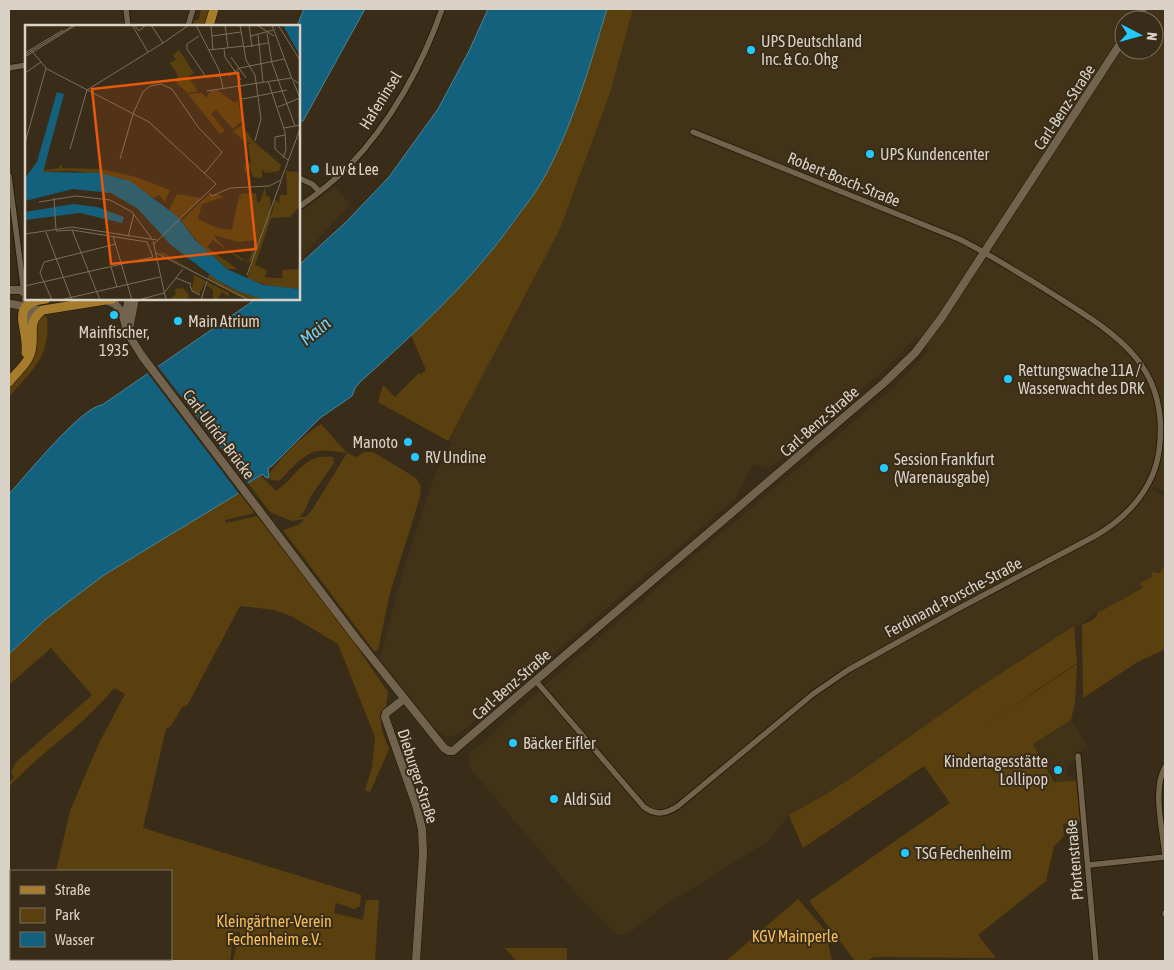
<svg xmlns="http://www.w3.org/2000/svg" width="1174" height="970" font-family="'Asap Condensed',sans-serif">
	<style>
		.built { fill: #423217; fill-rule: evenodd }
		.green { fill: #5a400e }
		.water { fill: #13617c; stroke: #4f8392 }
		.pier { fill: #392d19 }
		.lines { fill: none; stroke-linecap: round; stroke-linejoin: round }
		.street-casing { stroke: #201502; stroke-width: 7 }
		.secondary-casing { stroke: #201502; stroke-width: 9 }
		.primary-casing { stroke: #201502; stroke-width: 10 }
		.street { stroke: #71634d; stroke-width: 5.5 }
		.secondary { stroke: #71634d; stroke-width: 8 }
		.primary { stroke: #a57d2d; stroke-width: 9 }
		.poi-dot { fill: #25c9fe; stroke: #392d19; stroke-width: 2 }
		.labels { text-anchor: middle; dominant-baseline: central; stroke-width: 4; stroke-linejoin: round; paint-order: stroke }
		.poi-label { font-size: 16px; fill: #dad2c6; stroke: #392d19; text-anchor: start }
		.street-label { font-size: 16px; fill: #dad2c6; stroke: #392d19 }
		.park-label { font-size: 16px; fill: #f7bf5b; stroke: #392d19 }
		.water-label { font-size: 18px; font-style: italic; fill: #71d1f9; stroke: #392d19 }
		.inset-road { fill: none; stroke: #796f5e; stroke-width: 1 }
		.view { fill: #e8590c; fill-opacity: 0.15; stroke: #e8590c; stroke-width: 2.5 }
		.inset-edge { fill: none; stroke: #dad2c6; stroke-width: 2.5 }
	</style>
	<rect width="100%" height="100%" fill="#392d19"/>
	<path class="built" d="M 633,9 L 1165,9 L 1165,492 L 1154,487 L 1152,490 L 1165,497 L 1165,565 L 1160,573 L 1140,583 L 1143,588 L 1089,617 L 1083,625 L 1074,626 L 860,772 L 828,793 L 789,815 L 770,840 L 664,906 L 628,934 L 623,935 L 616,934 L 580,898 L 473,772 L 469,763 L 470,754 L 526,702 L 672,575 L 893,388 L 929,350 L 917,336 L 882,372 L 769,469 L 753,464 L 736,498 L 461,732 L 453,736 L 446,737 L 432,725 L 380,659 L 404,567 L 433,479 L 452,443 L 448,441 L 560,229 L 610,93 ZM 1124,20 L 1154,20 L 1154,50 L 1124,50 Z
		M 335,186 L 350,205 L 304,254 L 299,257 L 299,213 Z
		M 1071,720 L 1087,746 L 1080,751 L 1075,760 L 1066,766 L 1067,774 L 1076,781 L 1080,822 L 1063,823 L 1060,786 L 1033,744 Z"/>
	<path class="green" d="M 201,9 L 209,9 L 205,26 L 192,26 L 194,21 L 199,19 Z
		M 607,9 L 633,9 L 610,93 L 560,229 L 448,441 L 378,402 L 383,385 L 395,397 L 419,373 L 421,374 L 426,370 L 411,335 C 451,297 488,259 520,214 C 527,203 536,193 541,182 C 571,128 589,68 607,9 Z
		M 42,314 L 47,317 C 51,357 33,369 9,397 L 9,385 L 33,359 L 36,352 L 36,323 Z
		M 321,424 L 347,453 L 357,457 L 364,452 L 373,452 L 416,478 L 421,486 L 420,497 L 390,593 L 378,650 L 374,651 L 283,530 L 299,525 L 304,519 L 292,521 L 270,512 L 248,483 L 261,476 L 276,491 C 297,477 303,453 333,457 L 334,463 L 311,496 L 304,512 L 299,517 L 306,517 L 312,510 L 347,453 C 336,452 321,448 311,453 C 299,459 288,472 279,481 L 271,480 L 269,474 C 283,455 301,437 321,424 Z
		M 239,493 L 255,513 L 225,520 L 226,523 L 257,516 L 344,628 L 388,692 L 386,706 L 380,713 L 382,731 L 389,749 L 370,792 L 365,790 L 372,768 L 375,737 L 338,644 L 293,617 L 275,610 L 240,606 L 187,706 L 182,707 L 171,726 L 166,729 L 143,828 L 361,895 L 360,906 L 354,909 L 336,903 L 334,913 L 363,920 L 366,900 L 379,900 L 375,961 L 233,961 L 237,944 L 242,941 L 239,931 L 234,934 C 231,942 232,952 230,961 L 66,961 L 67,959 L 171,959 L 171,871 L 56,871 L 70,811 L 99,743 L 125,694 L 114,688 C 84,726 41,751 9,787 L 9,782 L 14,777 L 11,772 L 16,762 L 92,695 L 51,648 L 9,685 L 9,654 L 46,619 L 104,575 Z
		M 1165,565 L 1165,649 L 1136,663 L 1083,698 L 1082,625 L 1092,620 L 1097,616 L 1097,613 L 1143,588 L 1140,583 L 1152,577 L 1152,572 L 1160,573 Z
		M 1074,626 L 1077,663 L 981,728 L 1077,664 L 1075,703 L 1071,720 L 1033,744 L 1054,782 L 1076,781 L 1080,822 L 1063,824 L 1064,836 L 1054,846 L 1046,881 L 978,935 L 996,958 L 874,957 L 867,961 L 855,961 L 809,901 L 950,803 L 924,766 L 803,848 L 789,815 L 828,793 L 860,772 L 977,689 Z
		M 798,899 L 825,930 L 832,961 L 726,961 Z
		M 505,948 L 567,948 L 567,961 L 516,961 Z"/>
	<path class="water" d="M 304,9 L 365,9 L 303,121 L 299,121 L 299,26 L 297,26 Z
		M 488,9 L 607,9 C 589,68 572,129 541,183 C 534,195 525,206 517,217 C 473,280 417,331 360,382 L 355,388 L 352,396 L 320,418 L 272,466 L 268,468 L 269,478 L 265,477 L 263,474 L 248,483 L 239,493 L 104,575 L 46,619 L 9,654 L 9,494 C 25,477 81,407 102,405 L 256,299 L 299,299 L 299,265 L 346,222 L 389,177 L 438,109 L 469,51 Z"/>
	<path class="pier" d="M 156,364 L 249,485 L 240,495 L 146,371 Z"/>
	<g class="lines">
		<defs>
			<path id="street" d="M 126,9 L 128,26
				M 188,26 L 193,9
				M 9,68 L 26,65
				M 9,176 L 24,293
				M 299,178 L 312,184 L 319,191
				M 299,207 C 316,195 334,181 349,166 C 390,124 423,64 442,9
				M 535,680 L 644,807 C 656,816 666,814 678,806 L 813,694 L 848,670 L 952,612 L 1095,536 C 1127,518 1154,488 1159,451 C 1171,364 1114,333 1051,293 C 1021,274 991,255 959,239 L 693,132
				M 1078,756 L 1096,961
				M 1165,767 C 1152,790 1163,831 1165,856
				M 1089,865 L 1165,857
				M 1165,913 L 1165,914"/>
			<path id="secondary" d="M 1136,20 L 1143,9
				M 9,290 L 20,290 L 26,294
				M 26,299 L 31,327
				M 106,300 L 115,304 L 120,310 L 124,319 L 127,332 L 142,356 L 356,638 L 444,748 L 449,751 L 453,751 L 885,382 L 915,353 L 942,317 L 1124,38
				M 9,304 C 21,303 27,311 43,310
				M 124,319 L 129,299
				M 129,329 L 135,299
				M 404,699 L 386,713 L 385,717 L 416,805 L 422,829 L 423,854 L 416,961"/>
			<path id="primary" d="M 209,26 L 214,9
				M 26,353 C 29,326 7,304 46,299
				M 9,382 C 15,374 25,366 29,357 C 38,339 24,323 43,310 L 112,299"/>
		</defs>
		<use href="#street" class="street-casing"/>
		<use href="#secondary" class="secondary-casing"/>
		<use href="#primary" class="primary-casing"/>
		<use href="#street" class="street"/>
		<use href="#secondary" class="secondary"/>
		<use href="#primary" class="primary"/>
	</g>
	<g class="poi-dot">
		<circle cx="751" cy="50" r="5"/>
		<circle cx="870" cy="154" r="5"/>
		<circle cx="315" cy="169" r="5"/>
		<circle cx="114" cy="315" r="5"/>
		<circle cx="178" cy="321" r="5"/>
		<circle cx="1008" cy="379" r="5"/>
		<circle cx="408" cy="442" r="5"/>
		<circle cx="415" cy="457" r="5"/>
		<circle cx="884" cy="468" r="5"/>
		<circle cx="513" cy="743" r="5"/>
		<circle cx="1058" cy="770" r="5"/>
		<circle cx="554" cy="799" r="5"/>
		<circle cx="905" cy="853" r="5"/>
	</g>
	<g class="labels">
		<g class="poi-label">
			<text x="761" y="41">UPS Deutschland<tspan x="761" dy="18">Inc. &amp; Co. Ohg</tspan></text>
			<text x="880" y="154">UPS Kundencenter</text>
			<text x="325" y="169">Luv &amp; Lee</text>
			<text x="188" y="321">Main Atrium</text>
			<text x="114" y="332" text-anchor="middle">Mainfischer,<tspan x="114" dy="18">1935</tspan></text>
			<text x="1018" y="370">Rettungswache 11A /<tspan x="1018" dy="18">Wasserwacht des DRK</tspan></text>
			<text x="398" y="442" text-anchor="end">Manoto</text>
			<text x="425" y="457">RV Undine</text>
			<text x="894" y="459">Session Frankfurt<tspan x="894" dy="18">(Warenausgabe)</tspan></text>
			<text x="523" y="743">Bäcker Eifler</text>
			<text x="1048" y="761" text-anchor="end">Kindertagesstätte<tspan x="1048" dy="18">Lollipop</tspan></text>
			<text x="564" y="799">Aldi Süd</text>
			<text x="915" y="853">TSG Fechenheim</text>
		</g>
		<g class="street-label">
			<text transform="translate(380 100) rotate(-58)">Hafeninsel</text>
			<text transform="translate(1064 107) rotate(-57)">Carl-Benz-Straße</text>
			<text transform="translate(844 179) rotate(22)">Robert-Bosch-Straße</text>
			<text transform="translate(819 421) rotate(-41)">Carl-Benz-Straße</text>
			<text transform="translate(219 434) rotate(53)">Carl-Ulrich-Brücke</text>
			<text transform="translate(953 597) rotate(-28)">Ferdinand-Porsche-Straße</text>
			<text transform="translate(511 684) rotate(-41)">Carl-Benz-Straße</text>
			<text transform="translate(418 776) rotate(72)">Dieburger Straße</text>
			<text transform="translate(1074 860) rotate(-95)">Pfortenstraße</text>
		</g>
		<g class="park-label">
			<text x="274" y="921">Kleingärtner-Verein<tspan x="274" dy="18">Fechenheim e.V.</tspan></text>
			<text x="795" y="936">KGV Mainperle</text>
		</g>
		<g class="water-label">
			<text transform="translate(315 331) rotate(-39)">Main</text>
		</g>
	</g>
	<g transform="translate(25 25)">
		<rect width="275" height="275" fill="#392d19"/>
		<path d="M 154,25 L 169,48 L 163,52 L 173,66 L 162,68 L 150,56 L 153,51 L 145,38 L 151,35 L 148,30 ZM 192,65 L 210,78 L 213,75 L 217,96 L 208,104 L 191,85 L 186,89 L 200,106 L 195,109 L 163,69 L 177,68 L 181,73 L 186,66 ZM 217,100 L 228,116 L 256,140 L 254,146 L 240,148 L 237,144 L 237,153 L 228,152 L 225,143 L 220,149 L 219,140 L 226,138 L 223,119 L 227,118 L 220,117 L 208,106 ZM 26,117 L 19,145 L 34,143 L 35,139 L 38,143 L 76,144 L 111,152 L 145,165 L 140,177 L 134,170 L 129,173 L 97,153 L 49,146 L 18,147 ZM 261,146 L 273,147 L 275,181 L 265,192 L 246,193 L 230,240 L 242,245 L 240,252 L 247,253 L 258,253 L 257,245 L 275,244 L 275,264 L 245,261 L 222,254 L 227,236 L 216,235 L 188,215 L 182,222 L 212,244 L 202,244 L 178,223 L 156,196 L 183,170 L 192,169 L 199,172 L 177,179 L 173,194 L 192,203 L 207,205 L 214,171 L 217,175 L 215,169 L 231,168 L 232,177 L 235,177 L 240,162 L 241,171 L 245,172 L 246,192 L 250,175 L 254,178 L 255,170 L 262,170 ZM 188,210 L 214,217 L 231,215 L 223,237 L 201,224 ZM 152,169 L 177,173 L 154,195 L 144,185 ZM 132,227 L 139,228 L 182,254 L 185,249 L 202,261 L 241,275 L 215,272 ZM 169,250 L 181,256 L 174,269 L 167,266 ZM 182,257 L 204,268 L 204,272 L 197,267 L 192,275 L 188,275 L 188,265 L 181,260 ZM 158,263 L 165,271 L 160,275 L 144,275 L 151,269 L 150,264 Z" fill="#5a400e" fill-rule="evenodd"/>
		<path d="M 258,0 L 273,0 L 275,30 L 270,22 ZM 32,67 L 39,69 L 18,147 L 75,148 L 105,156 L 153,192 L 170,215 L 202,244 L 238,260 L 275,264 L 275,275 L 241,275 L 215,267 L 192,255 L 146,220 L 113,184 L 86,168 L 48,164 L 0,176 L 0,153 L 12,137 ZM 48,179 L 72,182 L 99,192 L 97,198 L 55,188 L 0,195 L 0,187 Z" fill="#13617c"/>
		<path class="inset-road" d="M 107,0 L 123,27M 109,0 L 114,6 L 121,0M 126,0 L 138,18M 171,0 L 194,45 L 198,63M 186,0 L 188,25M 200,0 L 203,23M 215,0 L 221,35 L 230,50 L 236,94 L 230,116M 224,0 L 227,22M 232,0 L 249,11M 247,0 L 267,54 L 275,59M 253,0 L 275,35M 242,8 L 247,38 L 270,101M 233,10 L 238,57M 174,11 L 162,19 L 162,24 L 181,52 L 195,51M 187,11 L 216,7M 226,11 L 248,5M 138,18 L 164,0M 219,22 L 243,18M 5,24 L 22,44 L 124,97 L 191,159 L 129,219M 199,24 L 200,32 L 216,55M 184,25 L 219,21M 0,28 L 38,5M 0,30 L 49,0M 0,32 L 51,0M 206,32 L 221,53M 0,48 L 16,37M 204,51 L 215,43 L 259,34M 243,56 L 260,107 L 261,125 L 258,133M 268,56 L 275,73M 213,60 L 215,72 L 218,74 L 262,65M 62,65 L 138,18M 182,66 L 266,53M 253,82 L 275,73M 259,103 L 275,100M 260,110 L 250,112 L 250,124 L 263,135M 0,118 L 21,43M 45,124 L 62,65M 95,134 L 108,89 L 118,67 L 125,61 L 136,59 L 147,64 L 173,102 L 197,127 L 179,149M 184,168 L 187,171 L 205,163 L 244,161 L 256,155 L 275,104M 29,173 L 31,205M 14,177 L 51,171 L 85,175 L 107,187 L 127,214M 47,205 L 75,275M 31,206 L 47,205 L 122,217 L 128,232M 21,207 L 47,275M 0,209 L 47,202 L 132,215M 88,211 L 107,275M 103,212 L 109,189M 128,216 L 141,275M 131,228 L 224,275M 86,242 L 92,262M 222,250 L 256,156M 151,253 L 166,259 L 164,258M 165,260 L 167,266 L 175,270M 0,261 L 128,232M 27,275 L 15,248 L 19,237 L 91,219M 35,275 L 135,252M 113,275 L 139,268 L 158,244M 176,275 L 182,256"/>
		<path class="view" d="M 213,48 L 231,224 L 86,239 L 67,64 Z"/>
		<rect width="275" height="275" class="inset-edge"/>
	</g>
	<rect width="1174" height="970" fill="none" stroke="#dad2c6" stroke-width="20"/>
	<rect x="10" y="870" width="162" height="90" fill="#392d19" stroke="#796f5e"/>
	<rect x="20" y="886" width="25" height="8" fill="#a57d2d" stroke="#796f5e"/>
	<text x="55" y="895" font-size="15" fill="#dad2c6">Straße</text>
	<rect x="20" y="908" width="25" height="15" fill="#5a400e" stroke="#796f5e"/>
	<text x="55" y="920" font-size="15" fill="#dad2c6">Park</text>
	<rect x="20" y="932" width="25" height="15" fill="#13617c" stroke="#796f5e"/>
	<text x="55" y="945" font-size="15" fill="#dad2c6">Wasser</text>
	<g transform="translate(1139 35) rotate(96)"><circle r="24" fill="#392d19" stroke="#796f5e"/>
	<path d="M0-4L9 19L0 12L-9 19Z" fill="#25c9fe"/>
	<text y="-8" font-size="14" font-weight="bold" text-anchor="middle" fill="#dad2c6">N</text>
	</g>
</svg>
